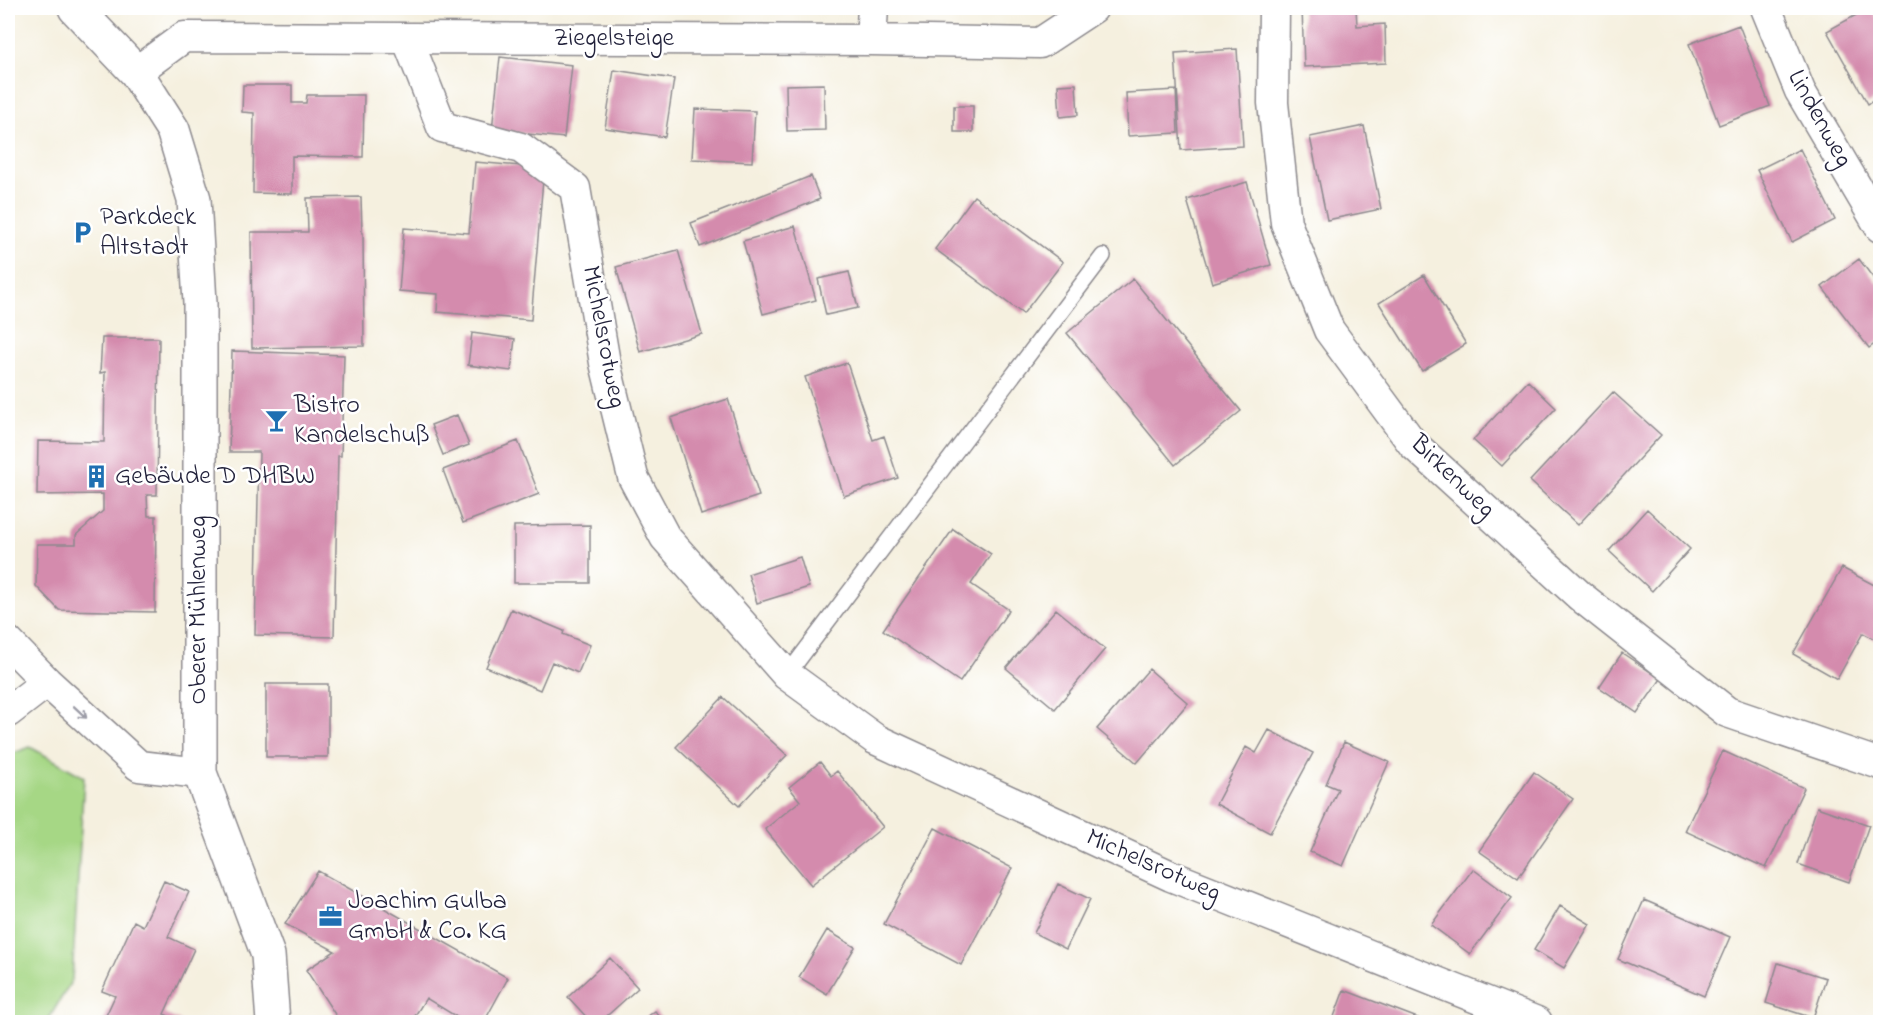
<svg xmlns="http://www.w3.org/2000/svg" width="1888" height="1030" font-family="'Indie Flower',sans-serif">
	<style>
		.green { fill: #a6d785; stroke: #647c60; stroke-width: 1.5 }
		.building { fill: #d48bad }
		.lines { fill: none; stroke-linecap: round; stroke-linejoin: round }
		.lane-casing { stroke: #8c898d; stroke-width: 18 }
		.street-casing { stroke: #8c898d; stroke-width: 33 }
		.secondary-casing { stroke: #8c898d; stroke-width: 36 }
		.lane { stroke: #fff; stroke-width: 15 }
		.street { stroke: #fff; stroke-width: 30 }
		.secondary { stroke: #fff; stroke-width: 33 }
		.oneway { stroke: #9c9ca7 }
		.labels { text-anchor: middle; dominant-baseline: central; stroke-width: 5; stroke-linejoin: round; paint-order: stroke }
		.street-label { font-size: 26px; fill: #22223b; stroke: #fff }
		.poi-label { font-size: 26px; fill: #22223b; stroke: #fff; text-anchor: start }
	</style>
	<rect width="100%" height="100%" fill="#fff"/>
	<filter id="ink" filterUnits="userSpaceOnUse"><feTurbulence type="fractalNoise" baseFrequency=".0167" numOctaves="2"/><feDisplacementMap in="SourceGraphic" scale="12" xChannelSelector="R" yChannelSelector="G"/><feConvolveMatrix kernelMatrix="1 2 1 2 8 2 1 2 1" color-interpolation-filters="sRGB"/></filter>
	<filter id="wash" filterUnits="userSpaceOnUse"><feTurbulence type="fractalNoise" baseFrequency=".008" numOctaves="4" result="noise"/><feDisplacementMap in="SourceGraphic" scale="24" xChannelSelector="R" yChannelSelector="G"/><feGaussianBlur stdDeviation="1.35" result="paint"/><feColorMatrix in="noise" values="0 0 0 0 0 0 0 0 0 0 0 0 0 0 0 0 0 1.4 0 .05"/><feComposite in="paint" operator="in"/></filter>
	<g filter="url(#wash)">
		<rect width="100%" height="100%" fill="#f5f0df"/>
		<path class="green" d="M 30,747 L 84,777 L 72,980 L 47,1022 L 8,1022 L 8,755 Z"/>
		<g id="blocks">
			<path class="building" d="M 1302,8 L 1356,8 L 1357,26 L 1385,24 L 1386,63 L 1304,67 Z
				M 1869,8 L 1872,8 L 1880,23 L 1880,97 L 1868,104 L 1827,31 Z
				M 1739,25 L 1770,106 L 1719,125 L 1689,44 Z
				M 1237,49 L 1243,146 L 1181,150 L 1175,53 Z
				M 500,57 L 572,65 L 564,138 L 492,130 Z
				M 614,70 L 674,79 L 665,137 L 605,128 Z
				M 824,84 L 825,130 L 787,131 L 786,85 Z
				M 1076,84 L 1078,115 L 1060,117 L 1058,85 Z
				M 243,85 L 292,85 L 292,103 L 306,103 L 307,95 L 364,95 L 363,157 L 292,156 L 292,194 L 253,193 L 254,113 L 242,112 Z
				M 1176,90 L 1178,133 L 1128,136 L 1126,93 Z
				M 954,106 L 973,106 L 973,132 L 954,132 Z
				M 695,109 L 755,111 L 752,162 L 692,159 Z
				M 1364,126 L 1381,209 L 1327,220 L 1310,137 Z
				M 1800,149 L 1835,220 L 1792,242 L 1757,170 Z
				M 475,162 L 544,168 L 531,320 L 437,312 L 438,294 L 399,291 L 404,228 L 469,233 Z
				M 811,176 L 820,199 L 700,247 L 691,223 Z
				M 1247,182 L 1271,265 L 1212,283 L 1187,200 Z
				M 974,196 L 1063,262 L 1023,314 L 935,249 Z
				M 361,197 L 362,233 L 363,233 L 364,346 L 252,348 L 251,232 L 308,232 L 307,198 Z
				M 795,226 L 816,300 L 763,314 L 743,241 Z
				M 678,250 L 702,334 L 640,352 L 616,267 Z
				M 1859,259 L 1880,287 L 1880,340 L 1869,348 L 1822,287 Z
				M 849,272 L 858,308 L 826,315 L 818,279 Z
				M 1424,275 L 1466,344 L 1422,371 L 1379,303 Z
				M 1133,279 L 1241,411 L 1175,465 L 1067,333 Z
				M 472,333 L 515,339 L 511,371 L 468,365 Z
				M 102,338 L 159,338 L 157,495 L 147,495 L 148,516 L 156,516 L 155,612 L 59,610 L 36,586 L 37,544 L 76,544 L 76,535 L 103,511 L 103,494 L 37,495 L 38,441 L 104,442 L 105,372 L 100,373 Z
				M 232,351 L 344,355 L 341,456 L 338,456 L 334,637 L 255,635 L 259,452 L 229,452 Z
				M 847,363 L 873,440 L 884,436 L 898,478 L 844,496 L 805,377 Z
				M 1528,381 L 1556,408 L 1502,466 L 1473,440 Z
				M 1613,392 L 1661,435 L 1578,525 L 1530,481 Z
				M 728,399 L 759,496 L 701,515 L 671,418 Z
				M 457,415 L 469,445 L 443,455 L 431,425 Z
				M 518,441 L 539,494 L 463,523 L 443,470 Z
				M 1647,509 L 1690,549 L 1652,591 L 1609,551 Z
				M 590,525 L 590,583 L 514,583 L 514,526 Z
				M 953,529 L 991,554 L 971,584 L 1009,610 L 960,682 L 883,630 Z
				M 800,557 L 809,587 L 757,603 L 748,574 Z
				M 1842,568 L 1880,588 L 1880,642 L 1863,633 L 1837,679 L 1793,654 Z
				M 511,609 L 564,631 L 563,634 L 590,645 L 578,673 L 552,662 L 540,690 L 486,667 Z
				M 1056,609 L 1105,649 L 1055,709 L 1006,668 Z
				M 1622,653 L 1661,679 L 1637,713 L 1599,687 Z
				M 1149,669 L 1188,703 L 1137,763 L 1097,729 Z
				M 266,684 L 328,684 L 328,757 L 266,757 Z
				M 723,697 L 787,755 L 739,806 L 676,747 Z
				M 1269,730 L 1313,753 L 1270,833 L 1216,804 L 1246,747 L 1256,753 Z
				M 1344,742 L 1389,762 L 1343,866 L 1310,852 L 1338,789 L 1326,784 Z
				M 1723,751 L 1804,788 L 1766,868 L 1685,831 Z
				M 820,762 L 831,776 L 837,771 L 883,827 L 811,885 L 765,829 L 800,801 L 789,787 Z
				M 1534,772 L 1573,799 L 1518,878 L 1479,851 Z
				M 1817,807 L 1869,825 L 1849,882 L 1798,864 Z
				M 935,828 L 1012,868 L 961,965 L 884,924 Z
				M 1473,869 L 1512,898 L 1470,954 L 1431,925 Z
				M 318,871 L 508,978 L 484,1022 L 465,1022 L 426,998 L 413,1019 L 413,1022 L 340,1022 L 306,970 L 335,951 L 285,924 Z
				M 164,881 L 189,892 L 168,937 L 194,949 L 164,1014 L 182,1022 L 103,1022 L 115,996 L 102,991 L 134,921 L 143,926 Z
				M 1058,884 L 1090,899 L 1066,949 L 1034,933 Z
				M 1644,900 L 1730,937 L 1704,996 L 1618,959 Z
				M 1560,906 L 1590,924 L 1564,968 L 1534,950 Z
				M 827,930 L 855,947 L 827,994 L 799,977 Z
				M 610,958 L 638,988 L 600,1022 L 591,1022 L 568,997 Z
				M 1778,963 L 1826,978 L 1813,1018 L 1766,1003 Z
				M 1344,990 L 1428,1022 L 1332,1022 Z
				M 655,1011 L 664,1022 L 640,1022 Z"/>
		</g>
	</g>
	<g filter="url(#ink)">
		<use href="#blocks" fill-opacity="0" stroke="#8c898d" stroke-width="1.5"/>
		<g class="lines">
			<defs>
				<path id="lane" d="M 787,675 L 1103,256"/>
				<path id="street" d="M 1274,8 L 1273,103 L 1286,223 L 1329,330 L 1413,444 L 1580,596 L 1727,712 L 1880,764
					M 1766,8 L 1800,91 L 1880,227
					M 407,38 L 442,127 L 521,148 L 575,188 L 605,363 L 633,477 L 665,537 L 787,675 L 875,739 L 1171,876 L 1537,1022
					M 871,40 L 873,8
					M 136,72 L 184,37 L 871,40 L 1040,43 L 1093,8
					M 8,642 L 47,682 L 139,766 L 200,773
					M 8,712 L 47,682"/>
				<path id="secondary" d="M 75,8 L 136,72 L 173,130 L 194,199 L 200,303 L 200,773 L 268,955 L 273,1022"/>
			</defs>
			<use href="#lane" class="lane-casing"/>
			<use href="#street" class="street-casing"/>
			<use href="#secondary" class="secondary-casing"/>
			<use href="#lane" class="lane"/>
			<use href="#street" class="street"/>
			<use href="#secondary" class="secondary"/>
		</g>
		<defs><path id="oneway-shaft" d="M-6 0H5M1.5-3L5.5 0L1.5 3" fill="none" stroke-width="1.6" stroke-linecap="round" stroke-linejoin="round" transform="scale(1.5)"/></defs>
		<use class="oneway" href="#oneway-shaft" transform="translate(80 712) rotate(43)"/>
	</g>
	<defs>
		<symbol id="parking-bare" viewBox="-9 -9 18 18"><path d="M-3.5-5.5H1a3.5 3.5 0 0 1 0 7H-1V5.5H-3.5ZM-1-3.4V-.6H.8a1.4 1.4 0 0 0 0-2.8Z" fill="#1f6fb2" stroke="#fff" stroke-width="2.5" paint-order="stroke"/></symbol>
		<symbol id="bar-bare" viewBox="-9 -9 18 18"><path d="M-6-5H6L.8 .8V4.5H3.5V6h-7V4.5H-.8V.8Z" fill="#1f6fb2" stroke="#fff" stroke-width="2.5" paint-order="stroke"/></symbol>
		<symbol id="building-bare" viewBox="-9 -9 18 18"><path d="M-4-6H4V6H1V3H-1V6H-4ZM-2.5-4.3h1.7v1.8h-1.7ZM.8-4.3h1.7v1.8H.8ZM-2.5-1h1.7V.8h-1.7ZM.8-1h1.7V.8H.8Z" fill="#1f6fb2" stroke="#fff" stroke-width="2.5" paint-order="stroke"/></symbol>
		<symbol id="office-bare" viewBox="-9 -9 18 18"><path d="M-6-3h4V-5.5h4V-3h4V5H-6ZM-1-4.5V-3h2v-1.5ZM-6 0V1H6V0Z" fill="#1f6fb2" stroke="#fff" stroke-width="2.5" paint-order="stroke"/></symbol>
	</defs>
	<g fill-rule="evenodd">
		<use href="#parking-bare" x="66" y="216" width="33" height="33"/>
		<use href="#bar-bare" x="260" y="404" width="33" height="33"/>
		<use href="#building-bare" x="80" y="460" width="33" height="33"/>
		<use href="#office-bare" x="314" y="900" width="33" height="33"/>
	</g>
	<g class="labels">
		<g class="street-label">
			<text x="614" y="39">Ziegelsteige</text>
			<text transform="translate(1819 119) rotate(61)">Lindenweg</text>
			<text transform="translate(603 337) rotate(79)">Michelsrotweg</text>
			<text transform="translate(1452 477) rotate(44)">Birkenweg</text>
			<text transform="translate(199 610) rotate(-90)">Oberer Mühlenweg</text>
			<text transform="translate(1153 866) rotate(24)">Michelsrotweg</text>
		</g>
		<g class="poi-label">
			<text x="100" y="218">Parkdeck<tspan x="100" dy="30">Altstadt</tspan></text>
			<text x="294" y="406">Bistro<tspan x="294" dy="30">Kandelschuß</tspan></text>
			<text x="115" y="477">Gebäude D DHBW</text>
			<text x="348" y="902">Joachim Gulba<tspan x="348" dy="30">GmbH &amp; Co. KG</tspan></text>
		</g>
	</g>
	<rect width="1888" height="1030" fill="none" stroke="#fff" stroke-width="30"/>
</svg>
